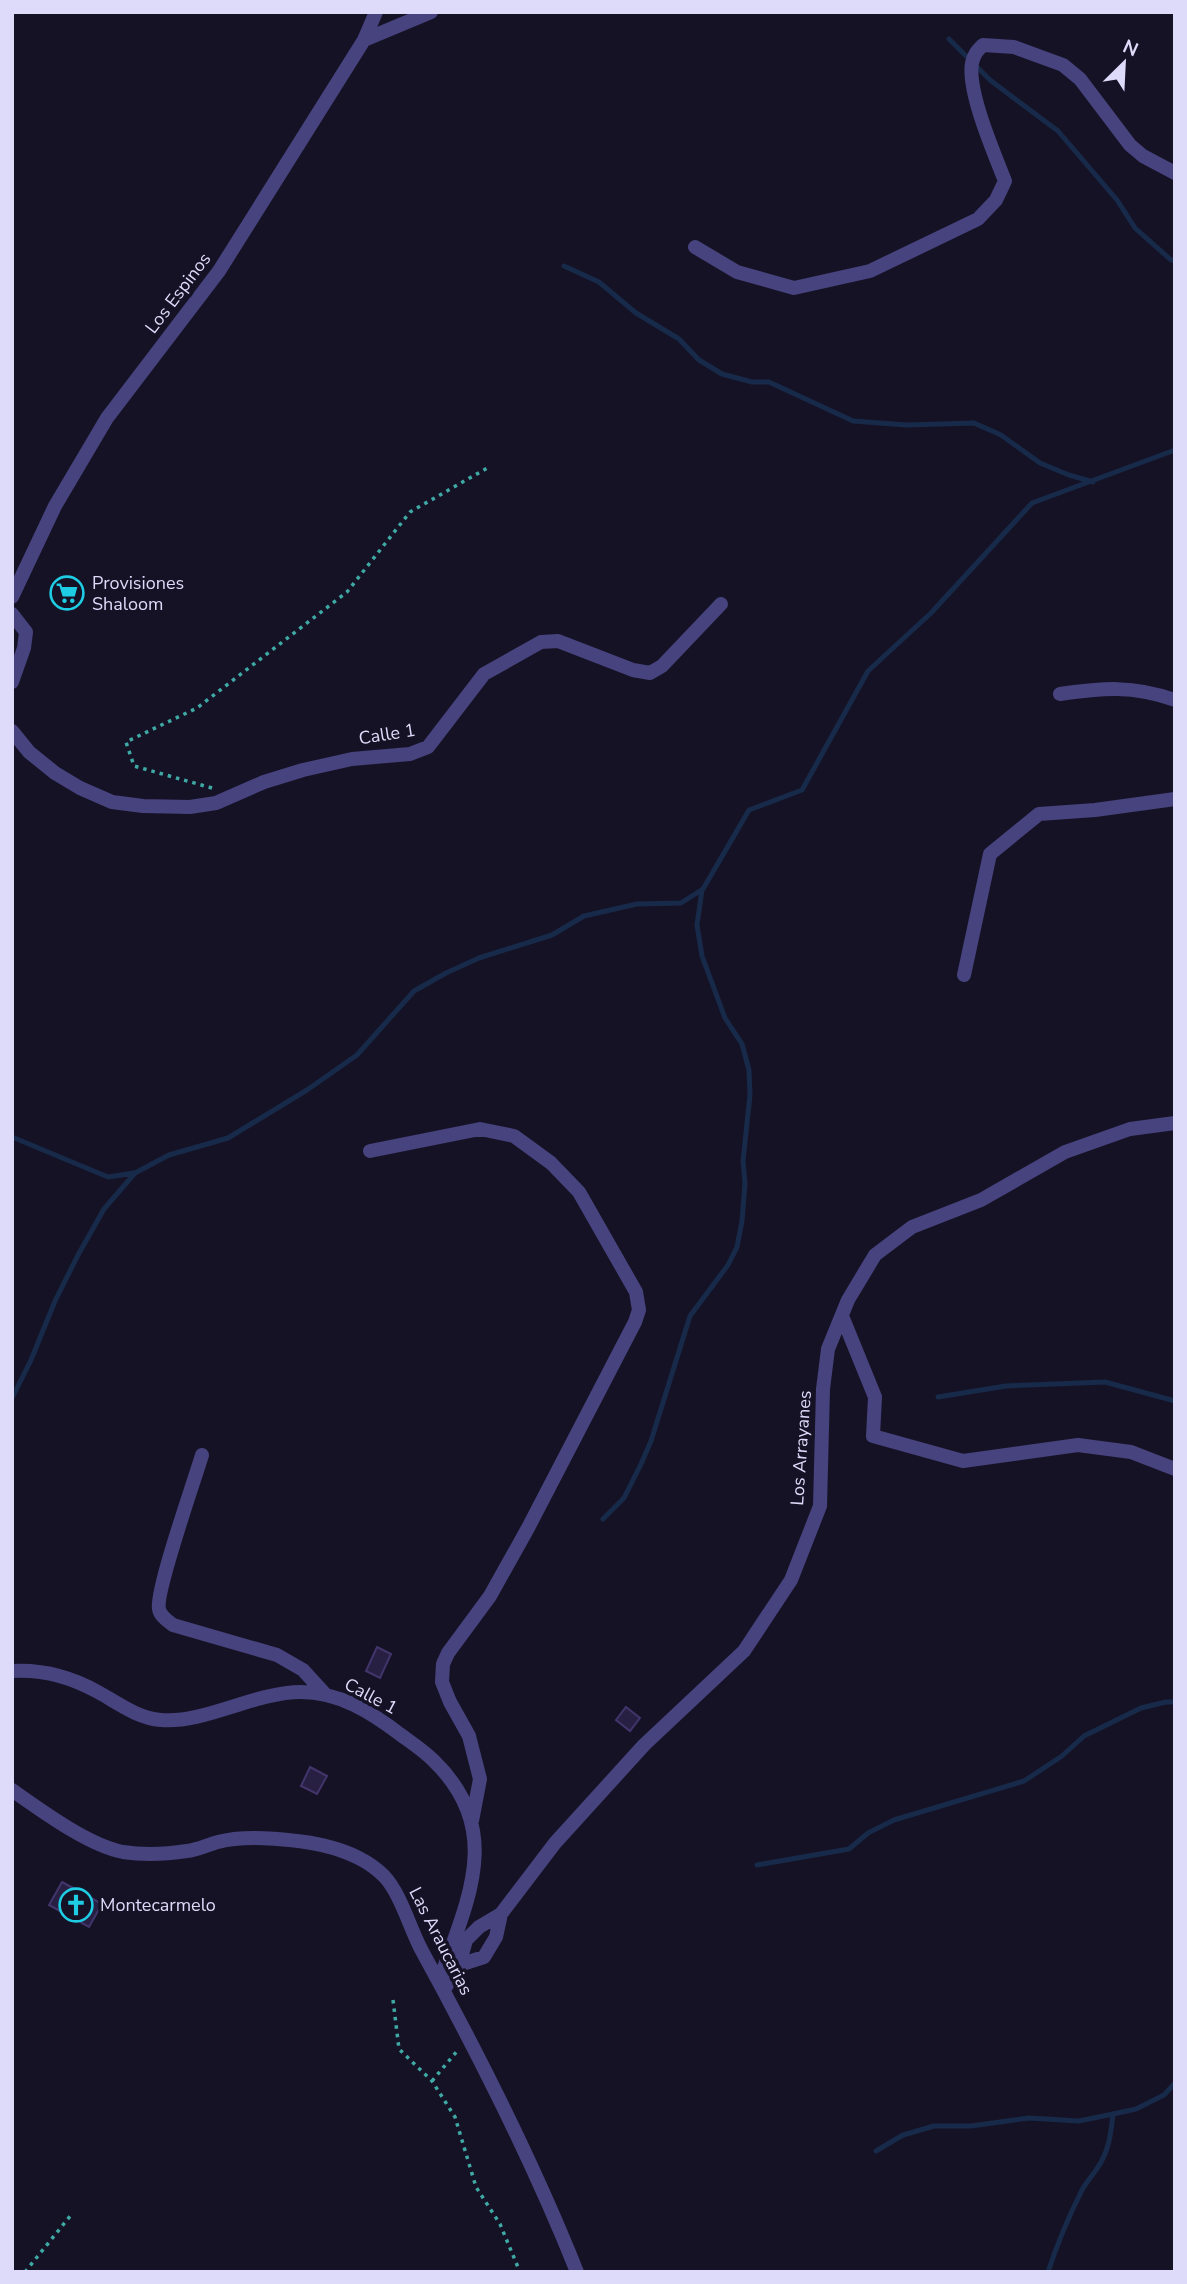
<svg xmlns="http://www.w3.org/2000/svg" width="1187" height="2284" font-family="'Nunito Sans',sans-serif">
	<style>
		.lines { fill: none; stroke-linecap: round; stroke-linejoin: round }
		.stream { stroke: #172a4a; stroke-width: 5 }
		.building { fill: #282043; stroke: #41356c; stroke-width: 2 }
		.path { stroke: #3faaa5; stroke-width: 3.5; stroke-dasharray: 3.5 5; stroke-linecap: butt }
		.street { stroke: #46437e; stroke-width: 14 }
		.labels { text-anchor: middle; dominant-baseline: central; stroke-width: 7; stroke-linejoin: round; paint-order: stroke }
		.street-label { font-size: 18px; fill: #dedafa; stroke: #161225 }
		.poi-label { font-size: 18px; fill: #dedafa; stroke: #161225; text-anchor: start }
	</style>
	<rect width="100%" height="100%" fill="#161225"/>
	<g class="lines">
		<path class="stream" d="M 949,39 L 990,80 L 1058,131 L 1117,200 L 1135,228 L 1171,260 L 1175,260
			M 564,266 L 599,282 L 636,313 L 679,339 L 699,360 L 722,374 L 752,382 L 769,382 L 853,421 L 907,425 L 974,423 L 1001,435 L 1040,463 L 1069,475 L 1093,482
			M 12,1137 L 108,1177 L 134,1173
			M 938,1397 L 1006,1386 L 1105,1382 L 1175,1401
			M 12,1398 L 31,1360 L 55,1301 L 78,1255 L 104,1209 L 135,1173 L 169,1155 L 228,1138 L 307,1090 L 357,1055 L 414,991 L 446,973 L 479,958 L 552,935 L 584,916 L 637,904 L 681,903 L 703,889 L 749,810 L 802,790 L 868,671 L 931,613 L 1032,503 L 1175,450
			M 603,1519 L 624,1498 L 641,1464 L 651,1441 L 690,1316 L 728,1265 L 737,1247 L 742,1221 L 745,1183 L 743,1161 L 750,1095 L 749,1070 L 742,1044 L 725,1018 L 702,956 L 697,925 L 702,890
			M 757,1865 L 849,1849 L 868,1833 L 894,1820 L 1024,1781 L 1062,1756 L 1084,1736 L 1141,1708 L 1166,1702 L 1175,1702
			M 876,2151 L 903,2135 L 934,2126 L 971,2126 L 1029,2118 L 1079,2121 L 1113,2114 L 1136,2109 L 1164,2095 L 1175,2083
			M 1048,2272 C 1057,2244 1069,2216 1082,2190 C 1087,2181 1093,2175 1098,2167 C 1109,2151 1111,2133 1113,2114"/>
	</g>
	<path class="building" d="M 377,1647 L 391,1654 L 380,1678 L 366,1671 Z
		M 626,1707 L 640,1718 L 630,1731 L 616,1720 Z
		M 310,1767 L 327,1776 L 317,1794 L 301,1786 Z
		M 62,1882 L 102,1904 L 89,1927 L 49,1905 Z"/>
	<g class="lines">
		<path class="path" d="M 212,788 L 134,766 L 126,742 L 197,708 L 347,592 L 410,512 L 489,467
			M 393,2000 L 399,2049 L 432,2081 L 455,2117 L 476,2187 L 500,2224 L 520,2272
			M 432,2081 L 458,2050
			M 25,2272 L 71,2215"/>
		<path class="street" d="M 364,40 L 431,12
			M 695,247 L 737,272 L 794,288 L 870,271 L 978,219 L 996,200 L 1005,181 C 994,153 967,91 972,63 C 974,54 977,51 983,45 L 1014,47 L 1063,65 L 1080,79 L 1130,145 L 1143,156 L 1175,173
			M 12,597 L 55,506 L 107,418 L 219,271 L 364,40 L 376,12
			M 12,614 L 26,632 L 24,648 L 12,682
			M 1060,694 C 1103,688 1132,685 1175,700
			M 12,731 L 29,752 L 55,773 L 80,788 L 112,802 L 143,806 L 190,807 L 216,803 L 264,782 L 303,770 L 352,759 L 410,754 L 428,747 L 484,674 L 541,642 L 558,641 L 633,670 L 650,673 L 662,666 L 721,604
			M 964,975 L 990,854 L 1039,814 L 1095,810 L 1175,799
			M 370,1151 L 480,1129 L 514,1136 L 551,1163 L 579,1192 L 636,1292 L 639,1310 L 635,1322 L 528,1528 L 490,1596 L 448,1653 L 443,1664 L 442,1682 L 450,1702 L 469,1736 L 480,1779 L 472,1821
			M 842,1316 L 875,1397 L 873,1436 L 963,1461 L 1078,1445 L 1131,1452 L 1175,1469
			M 202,1455 C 195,1479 155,1592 159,1609 C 160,1616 168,1621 173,1625 L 277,1655 L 303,1670 L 324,1693
			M 12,1671 C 44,1669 71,1677 98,1692 C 118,1703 137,1718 161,1720 C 204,1724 255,1692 301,1692 C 339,1692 371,1712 401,1735 C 412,1743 424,1751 434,1761 C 506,1831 466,1903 439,1982
			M 12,1790 C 42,1811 88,1845 123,1852 C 143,1855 167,1854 187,1851 C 197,1850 207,1845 218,1842 C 229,1839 243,1838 254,1838 C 297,1839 352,1844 384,1876 C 401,1894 410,1929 422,1951 C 479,2055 533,2162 577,2272
			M 459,1965 L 484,1957 L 496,1937 L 501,1914
			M 444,1990 L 459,1965 L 466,1940 L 479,1927 L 501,1914 L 555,1843 L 644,1745 L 744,1651 L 791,1580 L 820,1506 L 823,1389 L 828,1349 L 848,1300 L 875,1255 L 912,1227 L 981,1200 L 1065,1152 L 1130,1129 L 1175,1123"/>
	</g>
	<defs>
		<symbol id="supermarket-ring" viewBox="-11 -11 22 22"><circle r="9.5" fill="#161225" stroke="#1ecce3" stroke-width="1.5"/><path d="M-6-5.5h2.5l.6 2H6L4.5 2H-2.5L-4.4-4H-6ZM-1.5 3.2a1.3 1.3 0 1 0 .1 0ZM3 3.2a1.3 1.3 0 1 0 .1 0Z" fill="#1ecce3"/></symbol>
		<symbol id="church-ring" viewBox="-11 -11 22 22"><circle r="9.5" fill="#161225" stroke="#1ecce3" stroke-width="1.5"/><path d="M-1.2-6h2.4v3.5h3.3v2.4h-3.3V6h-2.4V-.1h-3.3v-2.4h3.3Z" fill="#1ecce3"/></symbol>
	</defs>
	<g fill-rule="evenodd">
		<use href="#supermarket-ring" x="48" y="574" width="38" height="38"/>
		<use href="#church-ring" x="57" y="1886" width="38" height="38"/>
	</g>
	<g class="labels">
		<g class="street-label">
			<text transform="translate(178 293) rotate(-53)">Los Espinos</text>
			<text transform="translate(387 734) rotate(-9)">Calle 1</text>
			<text transform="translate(801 1448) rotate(-86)">Los Arrayanes</text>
			<text transform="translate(371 1696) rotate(28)">Calle 1</text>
			<text transform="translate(441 1941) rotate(63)">Las Araucarias</text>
		</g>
		<g class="poi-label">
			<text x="92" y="583">Provisiones<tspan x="92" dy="21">Shaloom</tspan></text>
			<text x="100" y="1905">Montecarmelo</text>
		</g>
	</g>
	<rect width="1187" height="2284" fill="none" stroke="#dedafa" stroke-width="28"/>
	<g transform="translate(1124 63) rotate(24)" stroke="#161225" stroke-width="5" paint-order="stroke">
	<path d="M0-5L12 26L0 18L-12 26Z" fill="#dedafa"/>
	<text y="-10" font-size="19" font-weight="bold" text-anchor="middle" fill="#dedafa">N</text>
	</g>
</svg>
